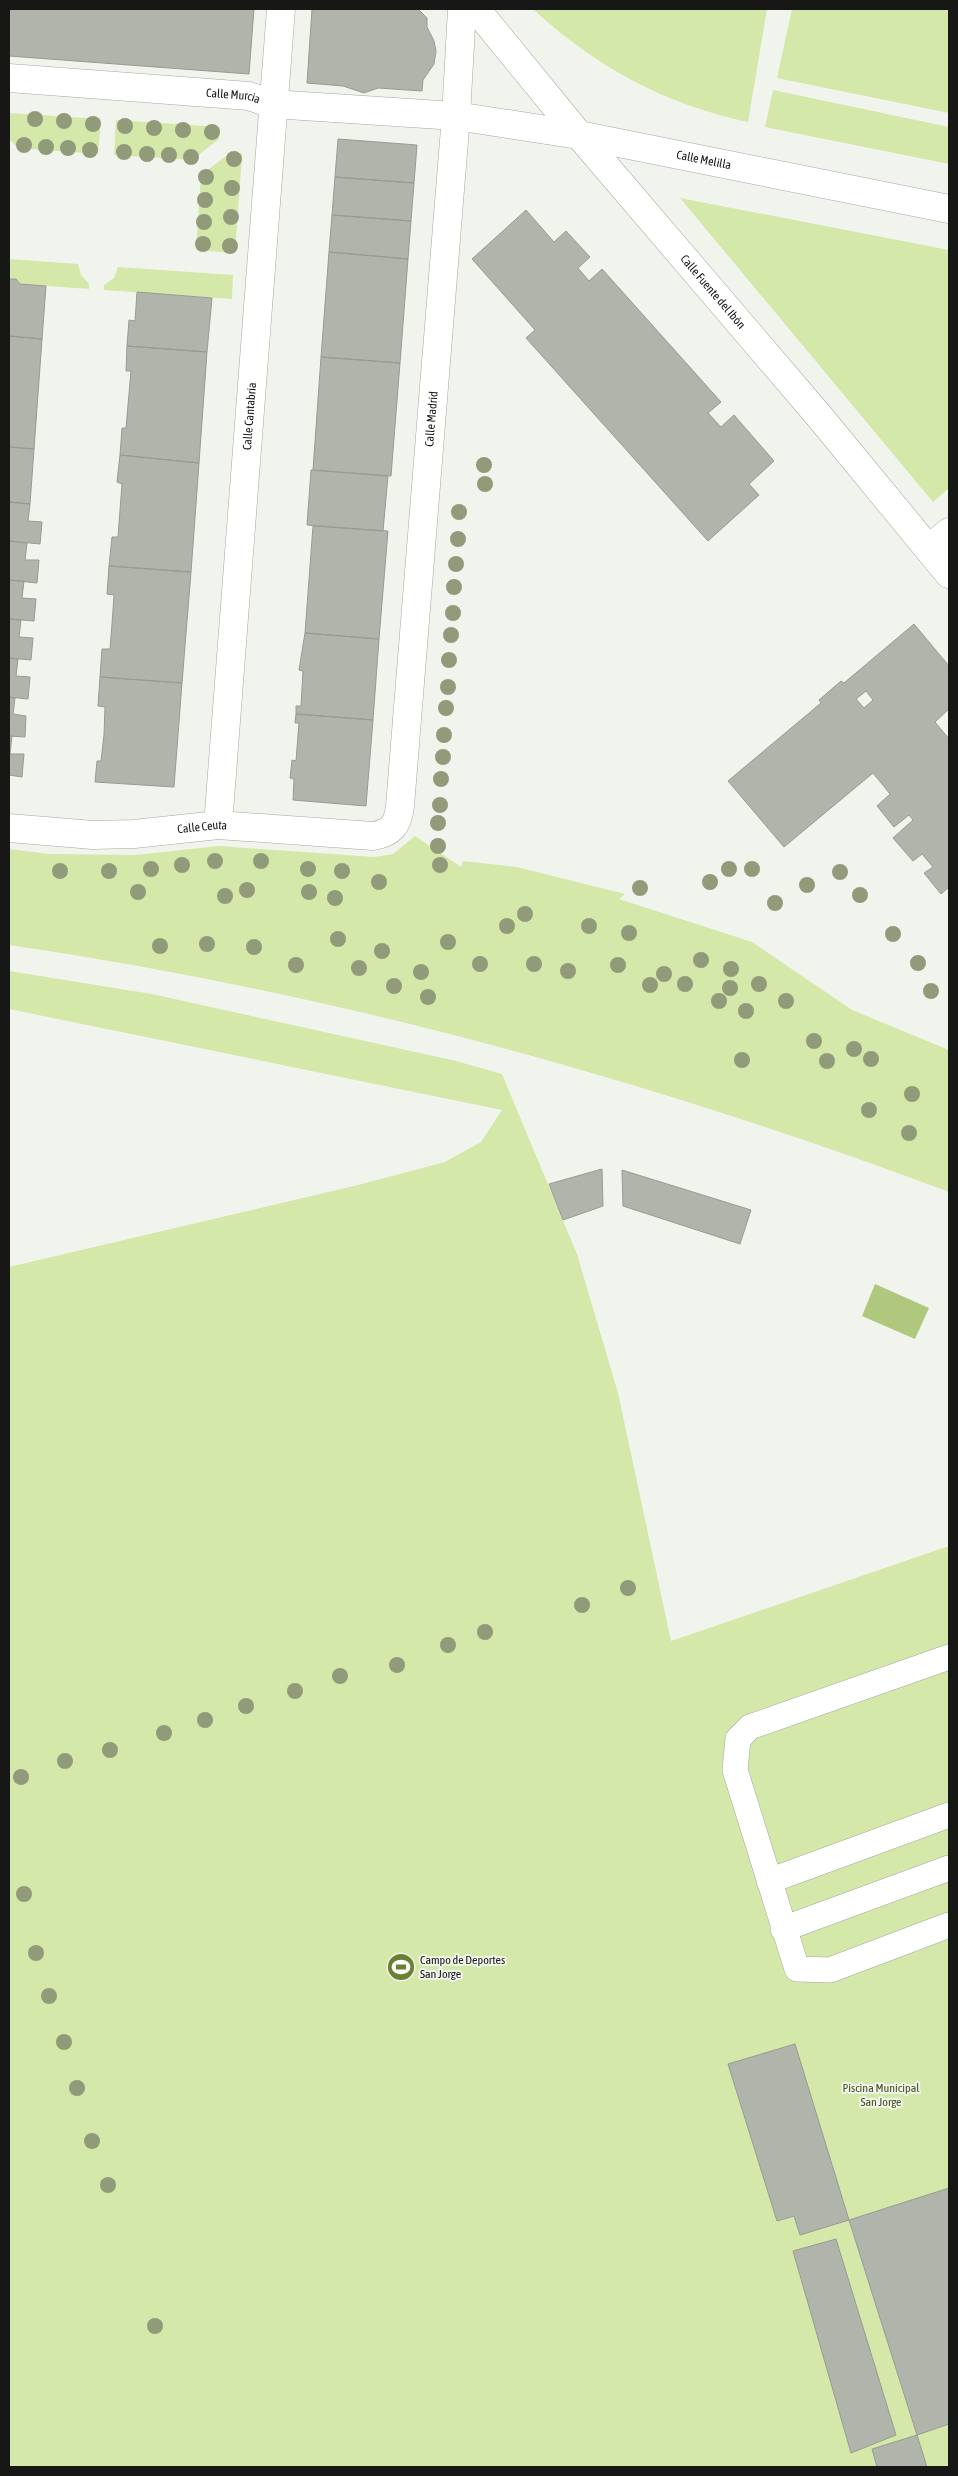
<svg xmlns="http://www.w3.org/2000/svg" width="958" height="2476" font-family="'Asap Condensed',sans-serif">
	<style>
		.green { fill: #d3e8a9 }
		.water { fill: #b0c87d }
		.building { fill: #b1b4ab; stroke: #989b93; fill-rule: evenodd }
		.lines { fill: none; stroke-linecap: round; stroke-linejoin: round }
		.lane-casing { stroke: #a5a8a0; stroke-width: 26 }
		.street-casing { stroke: #a5a8a0; stroke-width: 29 }
		.secondary-casing { stroke: #a5a8a0; stroke-width: 29 }
		.lane { stroke: #fff; stroke-width: 25 }
		.street { stroke: #fff; stroke-width: 28 }
		.secondary { stroke: #fff; stroke-width: 28 }
		.tree { fill: #919b7a }
		.labels { text-anchor: middle; dominant-baseline: central; stroke-width: 4; stroke-linejoin: round; paint-order: stroke }
		.street-label { font-size: 12px; fill: #171815; stroke: #f1f4ec }
		.poi-label { font-size: 12px; fill: #171815; stroke: #f1f4ec; text-anchor: start }
		.park-label { font-size: 12px; fill: #43521d; stroke: #f1f4ec }
	</style>
	<rect width="100%" height="100%" fill="#f1f4ec"/>
	<path class="green" d="M 533,9 L 767,9 L 748,122 C 664,104 596,67 533,9 Z
		M 792,9 L 949,9 L 949,113 L 777,78 Z
		M 773,90 L 949,127 L 949,164 L 765,127 Z
		M 9,113 L 101,119 L 98,154 L 18,148 L 9,139 Z
		M 116,120 L 220,127 L 219,139 L 192,160 L 114,155 Z
		M 230,153 L 242,154 L 235,253 L 196,250 L 201,175 Z
		M 680,198 L 949,250 L 949,488 L 933,502 Z
		M 9,259 L 78,264 L 81,275 L 89,284 L 89,289 L 20,284 L 16,279 L 9,279 Z
		M 118,267 L 233,275 L 232,299 L 104,290 L 104,285 L 114,278 Z
		M 415,836 L 461,867 L 463,861 L 517,867 L 625,894 L 619,899 L 752,942 L 852,1010 L 949,1050 L 949,1192 C 645,1078 330,992 9,945 L 9,849 L 49,854 L 135,855 L 219,846 L 374,857 L 393,854 Z
		M 9,971 L 152,994 L 456,1061 L 502,1074 L 577,1254 L 618,1393 L 671,1641 L 949,1546 L 949,2467 L 9,2467 L 9,1267 L 358,1185 L 445,1162 L 481,1142 L 502,1110 L 9,1009 Z"/>
	<path class="water" d="M 875,1284 L 929,1308 L 915,1339 L 862,1316 Z"/>
	<path class="building" d="M 9,9 L 254,9 L 249,74 L 9,56 Z
		M 312,9 L 418,9 L 427,18 L 427,27 L 434,41 L 436,51 L 434,64 L 423,80 L 422,91 L 378,88 L 364,93 L 343,86 L 307,83 Z
		M 338,139 L 417,145 L 414,183 L 335,177 Z
		M 335,177 L 414,183 L 411,221 L 332,215 Z
		M 526,210 L 554,242 L 566,231 L 590,257 L 578,268 L 589,281 L 602,269 L 721,402 L 708,413 L 721,427 L 734,415 L 774,461 L 749,484 L 759,495 L 708,541 L 526,338 L 535,330 L 472,259 Z
		M 332,215 L 411,221 L 408,259 L 329,252 Z
		M 329,252 L 408,259 L 400,363 L 321,357 Z
		M 9,279 L 16,279 L 20,284 L 46,286 L 42,339 L 9,336 Z
		M 137,292 L 212,298 L 207,352 L 127,346 L 129,320 L 135,321 Z
		M 9,336 L 42,339 L 34,449 L 9,447 Z
		M 127,346 L 207,352 L 199,463 L 120,455 L 122,428 L 126,428 L 131,371 L 126,371 Z
		M 321,357 L 400,363 L 391,476 L 313,470 Z
		M 9,447 L 34,449 L 30,504 L 9,502 Z
		M 120,455 L 199,463 L 191,572 L 109,566 L 112,537 L 118,537 L 122,484 L 117,482 Z
		M 311,470 L 388,476 L 383,531 L 307,525 Z
		M 9,502 L 30,504 L 28,521 L 42,522 L 40,544 L 9,541 Z
		M 313,526 L 388,531 L 379,639 L 305,633 Z
		M 9,541 L 27,543 L 25,560 L 39,560 L 37,583 L 9,580 Z
		M 109,566 L 191,572 L 182,683 L 100,677 L 102,649 L 110,649 L 112,624 L 114,595 L 107,594 Z
		M 9,580 L 24,581 L 22,598 L 36,599 L 34,621 L 9,619 Z
		M 9,619 L 21,620 L 19,637 L 33,638 L 31,660 L 9,658 Z
		M 914,624 L 949,666 L 949,709 L 935,722 L 949,739 L 949,887 L 941,894 L 924,873 L 933,867 L 922,854 L 913,861 L 893,838 L 913,820 L 909,815 L 894,827 L 877,806 L 890,794 L 873,773 L 784,847 L 728,781 L 821,703 L 819,700 L 841,681 L 844,683 ZM 866,691 L 873,700 L 864,708 L 856,699 Z
		M 305,633 L 379,639 L 373,720 L 296,714 L 296,706 L 301,706 L 303,671 L 299,670 Z
		M 9,658 L 18,659 L 16,676 L 30,677 L 28,699 L 9,697 Z
		M 100,677 L 182,683 L 174,787 L 95,782 L 97,761 L 101,761 L 104,735 L 105,707 L 98,706 Z
		M 9,697 L 15,698 L 13,714 L 26,716 L 25,737 L 9,736 Z
		M 296,714 L 373,720 L 366,806 L 293,800 L 294,779 L 290,778 L 292,760 L 296,761 L 299,723 L 295,723 Z
		M 9,736 L 12,736 L 10,754 L 24,754 L 22,777 L 9,775 Z
		M 602,1169 L 603,1206 L 563,1220 L 549,1184 Z
		M 622,1170 L 751,1210 L 740,1244 L 623,1206 Z
		M 795,2044 L 849,2220 L 800,2235 L 794,2216 L 777,2221 L 728,2064 Z
		M 949,2188 L 949,2424 L 917,2435 L 849,2220 Z
		M 836,2239 L 896,2435 L 851,2453 L 793,2251 Z
		M 917,2435 L 927,2467 L 877,2467 L 872,2449 Z"/>
	<g class="lines">
		<defs>
			<path id="lane" d="M 949,1657 L 750,1727 L 738,1739 L 735,1770 L 797,1969 L 830,1970 L 949,1925
				M 769,1881 L 949,1815
				M 783,1929 L 949,1868"/>
			<g id="street">
				<path id="s1" d="M 9,78 L 249,96 L 272,104 L 456,116 L 579,135 L 819,416 L 949,574"/>
				<path d="M 929,549 L 949,532"/>
				<path id="s2" d="M 218,825 L 281,9"/>
				<path id="s3" d="M 9,828 L 93,835 L 134,834 L 218,825 L 373,836 C 391,833 398,825 400,806 L 456,116 L 462,9"/>
			</g>
			<g id="secondary">
				<path id="s4" d="M 476,9 L 579,135 L 949,209"/>
			</g>
		</defs>
		<use href="#lane" class="lane-casing"/>
		<use href="#street" class="street-casing"/>
		<use href="#secondary" class="secondary-casing"/>
		<use href="#lane" class="lane"/>
		<use href="#street" class="street"/>
		<use href="#secondary" class="secondary"/>
	</g>
	<g class="tree">
		<circle cx="35" cy="119" r="8"/>
		<circle cx="64" cy="121" r="8"/>
		<circle cx="93" cy="124" r="8"/>
		<circle cx="125" cy="126" r="8"/>
		<circle cx="154" cy="128" r="8"/>
		<circle cx="183" cy="130" r="8"/>
		<circle cx="212" cy="132" r="8"/>
		<circle cx="24" cy="145" r="8"/>
		<circle cx="46" cy="147" r="8"/>
		<circle cx="68" cy="148" r="8"/>
		<circle cx="90" cy="150" r="8"/>
		<circle cx="124" cy="152" r="8"/>
		<circle cx="147" cy="154" r="8"/>
		<circle cx="169" cy="155" r="8"/>
		<circle cx="191" cy="157" r="8"/>
		<circle cx="234" cy="159" r="8"/>
		<circle cx="206" cy="177" r="8"/>
		<circle cx="232" cy="188" r="8"/>
		<circle cx="205" cy="200" r="8"/>
		<circle cx="231" cy="217" r="8"/>
		<circle cx="204" cy="222" r="8"/>
		<circle cx="203" cy="244" r="8"/>
		<circle cx="230" cy="246" r="8"/>
		<circle cx="484" cy="465" r="8"/>
		<circle cx="485" cy="484" r="8"/>
		<circle cx="459" cy="512" r="8"/>
		<circle cx="458" cy="539" r="8"/>
		<circle cx="456" cy="564" r="8"/>
		<circle cx="454" cy="587" r="8"/>
		<circle cx="453" cy="613" r="8"/>
		<circle cx="451" cy="635" r="8"/>
		<circle cx="449" cy="660" r="8"/>
		<circle cx="448" cy="687" r="8"/>
		<circle cx="446" cy="708" r="8"/>
		<circle cx="444" cy="735" r="8"/>
		<circle cx="443" cy="757" r="8"/>
		<circle cx="441" cy="779" r="8"/>
		<circle cx="440" cy="805" r="8"/>
		<circle cx="438" cy="823" r="8"/>
		<circle cx="438" cy="846" r="8"/>
		<circle cx="215" cy="861" r="8"/>
		<circle cx="261" cy="861" r="8"/>
		<circle cx="182" cy="865" r="8"/>
		<circle cx="440" cy="865" r="8"/>
		<circle cx="151" cy="869" r="8"/>
		<circle cx="308" cy="869" r="8"/>
		<circle cx="729" cy="869" r="8"/>
		<circle cx="752" cy="869" r="8"/>
		<circle cx="60" cy="871" r="8"/>
		<circle cx="109" cy="871" r="8"/>
		<circle cx="342" cy="871" r="8"/>
		<circle cx="840" cy="872" r="8"/>
		<circle cx="379" cy="882" r="8"/>
		<circle cx="710" cy="882" r="8"/>
		<circle cx="807" cy="885" r="8"/>
		<circle cx="640" cy="888" r="8"/>
		<circle cx="247" cy="890" r="8"/>
		<circle cx="138" cy="892" r="8"/>
		<circle cx="309" cy="892" r="8"/>
		<circle cx="860" cy="895" r="8"/>
		<circle cx="225" cy="896" r="8"/>
		<circle cx="335" cy="898" r="8"/>
		<circle cx="775" cy="903" r="8"/>
		<circle cx="525" cy="914" r="8"/>
		<circle cx="507" cy="926" r="8"/>
		<circle cx="589" cy="926" r="8"/>
		<circle cx="629" cy="933" r="8"/>
		<circle cx="893" cy="934" r="8"/>
		<circle cx="338" cy="939" r="8"/>
		<circle cx="448" cy="942" r="8"/>
		<circle cx="207" cy="944" r="8"/>
		<circle cx="160" cy="946" r="8"/>
		<circle cx="254" cy="947" r="8"/>
		<circle cx="382" cy="951" r="8"/>
		<circle cx="701" cy="960" r="8"/>
		<circle cx="918" cy="963" r="8"/>
		<circle cx="480" cy="964" r="8"/>
		<circle cx="534" cy="964" r="8"/>
		<circle cx="296" cy="965" r="8"/>
		<circle cx="618" cy="965" r="8"/>
		<circle cx="359" cy="968" r="8"/>
		<circle cx="731" cy="969" r="8"/>
		<circle cx="568" cy="971" r="8"/>
		<circle cx="421" cy="972" r="8"/>
		<circle cx="664" cy="974" r="8"/>
		<circle cx="685" cy="984" r="8"/>
		<circle cx="759" cy="984" r="8"/>
		<circle cx="650" cy="985" r="8"/>
		<circle cx="394" cy="986" r="8"/>
		<circle cx="730" cy="988" r="8"/>
		<circle cx="931" cy="991" r="8"/>
		<circle cx="428" cy="997" r="8"/>
		<circle cx="719" cy="1001" r="8"/>
		<circle cx="786" cy="1001" r="8"/>
		<circle cx="746" cy="1011" r="8"/>
		<circle cx="814" cy="1041" r="8"/>
		<circle cx="854" cy="1049" r="8"/>
		<circle cx="871" cy="1059" r="8"/>
		<circle cx="742" cy="1060" r="8"/>
		<circle cx="827" cy="1061" r="8"/>
		<circle cx="912" cy="1094" r="8"/>
		<circle cx="869" cy="1110" r="8"/>
		<circle cx="909" cy="1133" r="8"/>
		<circle cx="628" cy="1588" r="8"/>
		<circle cx="582" cy="1605" r="8"/>
		<circle cx="485" cy="1632" r="8"/>
		<circle cx="448" cy="1645" r="8"/>
		<circle cx="397" cy="1665" r="8"/>
		<circle cx="340" cy="1676" r="8"/>
		<circle cx="295" cy="1691" r="8"/>
		<circle cx="246" cy="1706" r="8"/>
		<circle cx="205" cy="1720" r="8"/>
		<circle cx="164" cy="1733" r="8"/>
		<circle cx="110" cy="1750" r="8"/>
		<circle cx="65" cy="1761" r="8"/>
		<circle cx="21" cy="1777" r="8"/>
		<circle cx="24" cy="1894" r="8"/>
		<circle cx="36" cy="1953" r="8"/>
		<circle cx="49" cy="1996" r="8"/>
		<circle cx="64" cy="2042" r="8"/>
		<circle cx="77" cy="2088" r="8"/>
		<circle cx="92" cy="2141" r="8"/>
		<circle cx="108" cy="2185" r="8"/>
		<circle cx="155" cy="2326" r="8"/>
	</g>
	<defs>
		<symbol id="stadium-disc" viewBox="-11 -11 22 22"><circle r="9.5" fill="#6b8132" stroke="#f1f4ec"/><path d="M0-5a6.5 5 0 1 0 0 10a6.5 5 0 1 0 0-10ZM-3.5-1.8h7v3.6h-7Z" fill="#fff"/></symbol>
	</defs>
	<g fill-rule="evenodd">
		<use href="#stadium-disc" x="385" y="1951" width="32" height="32"/>
	</g>
	<g class="labels">
		<g class="street-label">
			<text stroke="none"><textPath href="#s1" startOffset="225">Calle Murcia</textPath></text>
			<text stroke="none"><textPath href="#s4" startOffset="290">Calle Melilla</textPath></text>
			<text stroke="none"><textPath href="#s1" startOffset="780">Calle Fuente del Ibón</textPath></text>
			<text stroke="none"><textPath href="#s2" startOffset="410">Calle Cantabria</textPath></text>
			<text stroke="none"><textPath href="#s3" startOffset="798">Calle Madrid</textPath></text>
			<text stroke="none"><textPath href="#s3" startOffset="194">Calle Ceuta</textPath></text>
		</g>
		<g class="poi-label">
			<text x="420" y="1960">Campo de Deportes<tspan x="420" dy="14">San Jorge</tspan></text>
		</g>
		<g class="park-label">
			<text x="881" y="2088">Piscina Municipal<tspan x="881" dy="14">San Jorge</tspan></text>
		</g>
	</g>
	<rect width="958" height="2476" fill="none" stroke="#171815" stroke-width="20"/>
</svg>
